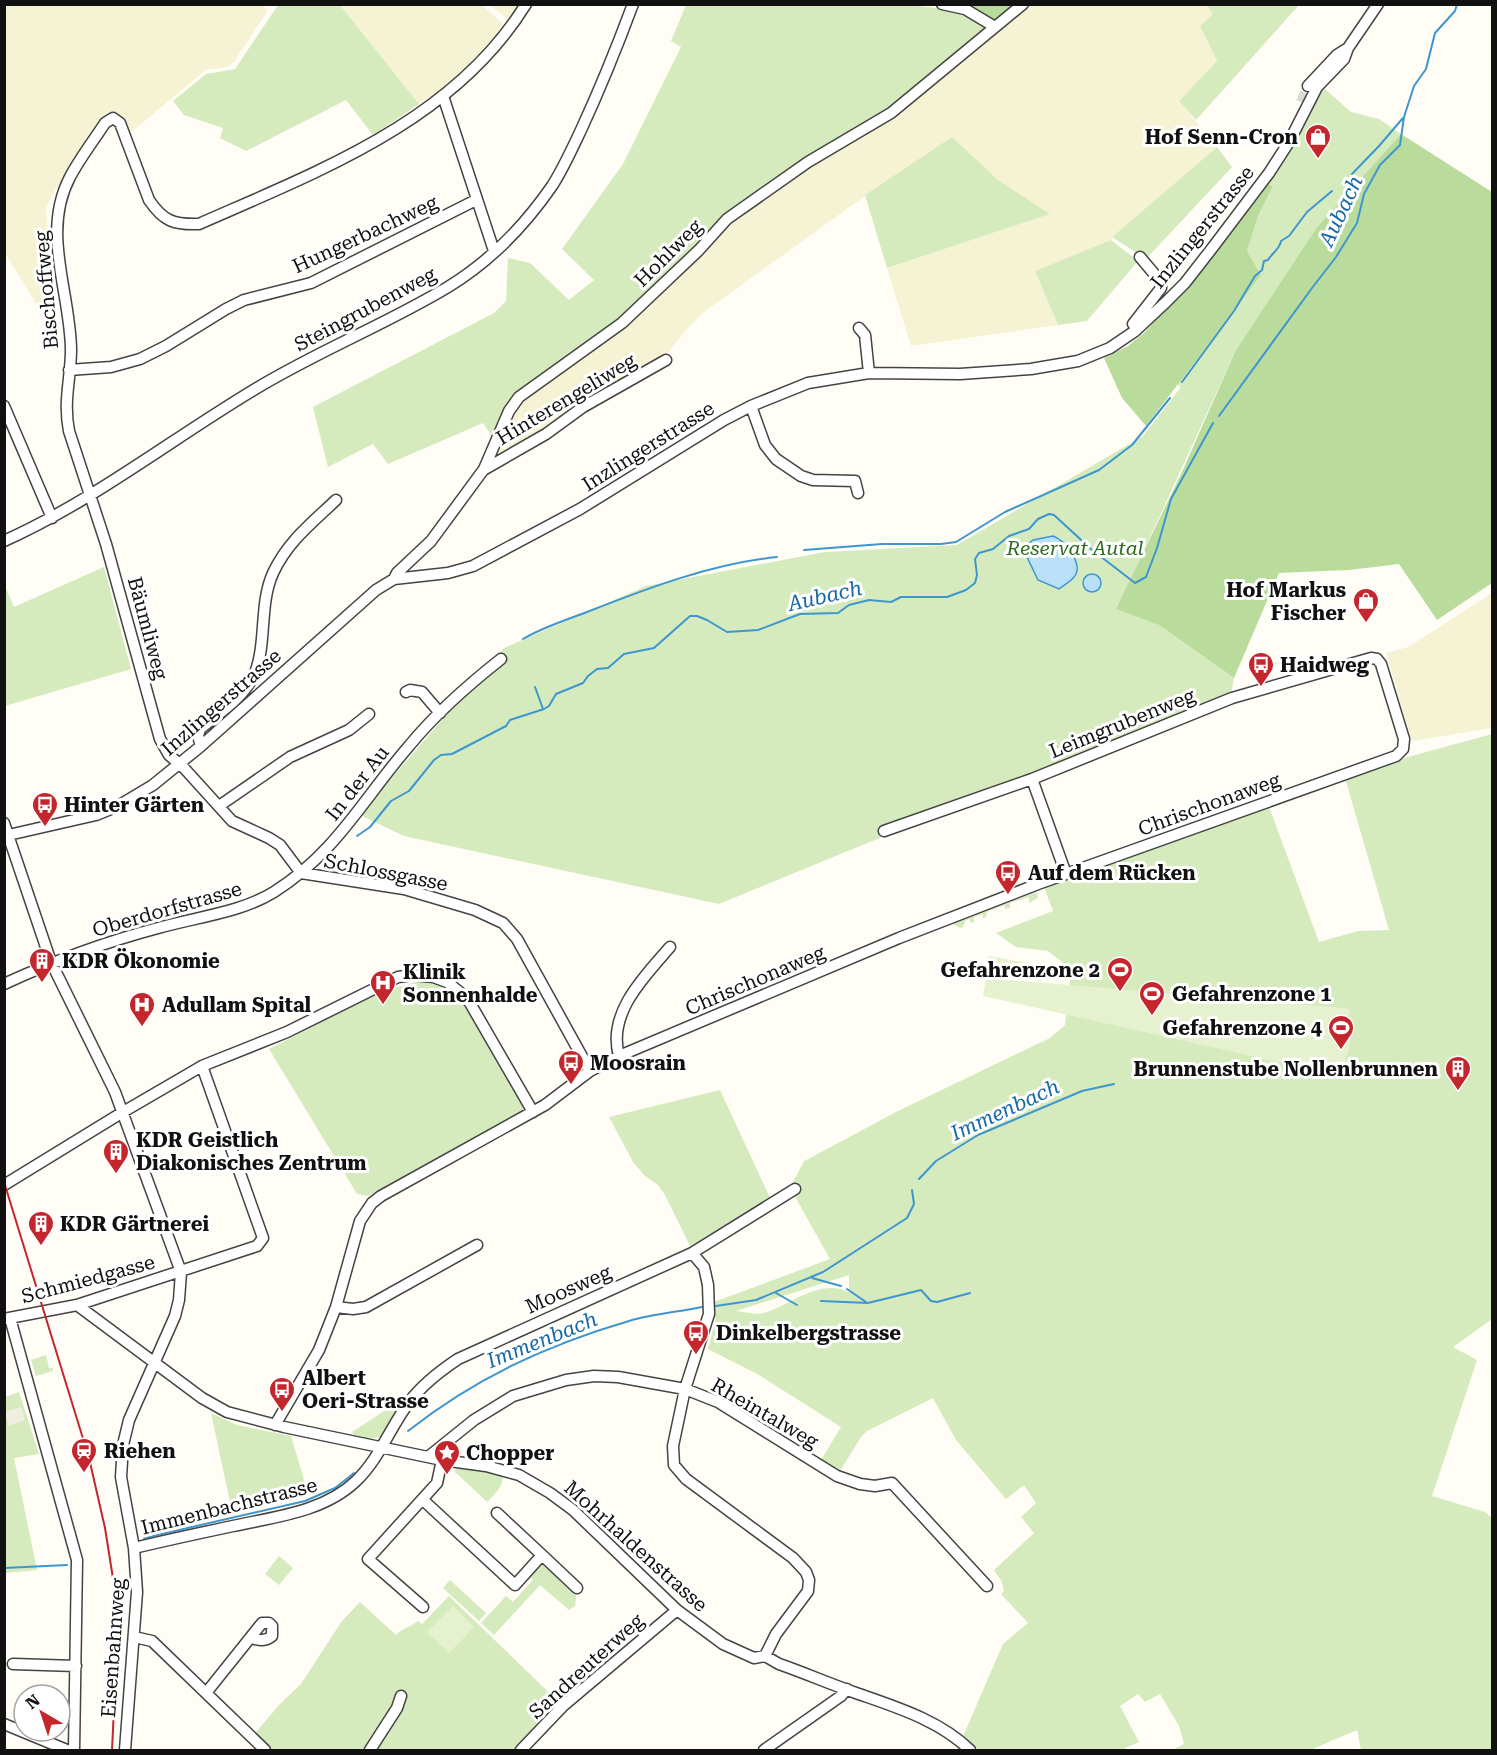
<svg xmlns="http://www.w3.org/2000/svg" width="1497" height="1755" font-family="'Roboto Serif',serif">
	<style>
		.farmland { fill: #f6f3d4 }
		.green { fill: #d5ebbd; fill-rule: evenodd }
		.forest { fill: #b9dc9c }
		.pitch { fill: #e6f2cf }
		.plaza { fill: #f1ede2 }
		.water { fill: #b9e0f7; stroke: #3f96cf; stroke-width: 1.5 }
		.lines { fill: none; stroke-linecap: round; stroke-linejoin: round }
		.stream { stroke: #3f96cf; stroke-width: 2 }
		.minor-tunnel { stroke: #dbdad3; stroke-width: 10; stroke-dasharray: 10 5; stroke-linecap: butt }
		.minor-casing { stroke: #444; stroke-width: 13 }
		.minor { stroke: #fff; stroke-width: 10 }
		.rail { stroke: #c4262e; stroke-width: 2 }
		.labels { text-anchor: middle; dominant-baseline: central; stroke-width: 6; stroke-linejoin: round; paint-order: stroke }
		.poi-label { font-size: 20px; font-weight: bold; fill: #111; stroke: #fff; text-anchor: start }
		.street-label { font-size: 20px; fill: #111; stroke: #fff }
		.park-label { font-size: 20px; font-style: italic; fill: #2f6b1f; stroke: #fff }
		.water-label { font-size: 21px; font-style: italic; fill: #1768a6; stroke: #fff }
	</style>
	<rect width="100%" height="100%" fill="#fffdf5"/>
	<path class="farmland" d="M 5,5 L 264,5 L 267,12 L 234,62 L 228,67 L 206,70 L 130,133 L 122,119 L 113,112 L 107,113 L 99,120 L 51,197 L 46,209 L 57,338 L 5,253 Z
		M 340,5 L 482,5 L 506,27 L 443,89 L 419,104 Z
		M 490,5 L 520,5 L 509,21 Z
		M 1027,5 L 1207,5 L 1213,14 L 1200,26 L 1217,61 L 1179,101 L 1217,147 L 1112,237 L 1111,240 L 1035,271 L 1058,325 L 911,346 L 887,268 L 1049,214 L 998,180 L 952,138 L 865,196 L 704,312 L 685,331 L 667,354 L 593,396 L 541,434 L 497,458 L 496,456 L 494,454 L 517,404 L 727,222 Z
		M 1492,593 L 1492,728 L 1412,741 L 1386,653 L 1408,647 Z"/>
	<path class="green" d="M 340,5 L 419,104 L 373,135 L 346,100 L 246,151 L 220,138 L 223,128 L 184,115 L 173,101 L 206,74 L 235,69 L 278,5 Z
		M 686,5 L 911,5 C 935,9 969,6 985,29 L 890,111 L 735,211 L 654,292 L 522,394 L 494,440 L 483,423 L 388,464 L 373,444 L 328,467 L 313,407 L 494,313 L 506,301 L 508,258 L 530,263 L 569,300 L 594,280 L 562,249 L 623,164 L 681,47 L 671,41 Z
		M 1207,5 L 1299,5 L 1196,120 L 1179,101 L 1217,61 L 1200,26 L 1213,14 Z
		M 1324,88 L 1351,112 L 1379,119 L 1401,134 L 1317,227 L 1236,350 L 1117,609 L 1159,625 L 1234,678 L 1231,694 L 719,904 L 404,836 L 360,815 L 504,648 L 646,586 L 825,552 L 957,545 L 1143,436 L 1181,387 L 1177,384 L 1261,275 L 1247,251 L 1258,216 L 1273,186 L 1265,184 L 1315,95 Z
		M 952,137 L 998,180 L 1050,214 L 887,268 L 865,195 Z
		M 1217,147 L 1232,167 L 1146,259 L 1112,237 Z
		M 1111,240 L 1138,261 L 1087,321 L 1058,325 L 1035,271 Z
		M 104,567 L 131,669 L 5,706 L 5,586 L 14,607 Z
		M 1492,734 L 1492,1319 L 1453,1347 L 1477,1360 L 1432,1496 L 1485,1512 L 1492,1518 L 1492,1750 L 1361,1750 L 1357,1730 L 1310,1750 L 1173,1750 L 1184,1744 L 1179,1726 L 1160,1694 L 1145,1702 L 1138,1694 L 1120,1706 L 1139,1742 L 1121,1750 L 973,1750 L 961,1741 L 1003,1644 L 1028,1623 L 1001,1594 L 1004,1591 L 1002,1582 L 994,1570 L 1034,1533 L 1021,1517 L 1036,1503 L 1024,1485 L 1006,1499 L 956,1440 L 933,1398 L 867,1431 L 861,1437 L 840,1471 L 821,1460 L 841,1427 L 759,1375 L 708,1349 L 716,1318 L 713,1318 L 714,1302 L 830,1259 L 793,1193 L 792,1184 L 804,1161 L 810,1158 L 898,1111 L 1050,1038 L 1065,1025 L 1070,979 L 1066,965 L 1048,951 L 1016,947 L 996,933 L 1053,911 L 1042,882 L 1268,804 L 1319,942 L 1358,931 L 1389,930 L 1345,778 L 1408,757 ZM 849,1275 L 849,1292 C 818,1278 792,1305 764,1313 C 754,1315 746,1312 736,1311 Z
		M 1037,892 L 1038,898 L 1029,903 L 1029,897 L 1010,903 L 1010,908 L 1005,909 L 1005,905 L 987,912 L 986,917 L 983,918 L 983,914 L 974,917 L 974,922 L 970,923 L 970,919 L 965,921 L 963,927 L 960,928 L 953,924 Z
		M 416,982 C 428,983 438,984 448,990 C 472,1006 511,1082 528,1110 L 368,1196 L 357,1194 L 269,1049 C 315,1026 367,994 416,982 Z
		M 720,1090 L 771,1200 L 691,1248 L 665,1195 L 658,1185 L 645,1176 L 633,1162 L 609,1117 Z
		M 46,1355 L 49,1368 L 53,1368 L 53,1371 L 36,1376 L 31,1360 Z
		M 19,1392 L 39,1454 L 14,1458 L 37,1570 L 5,1573 L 5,1397 Z
		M 407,1396 L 380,1437 L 369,1439 L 354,1435 L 352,1432 Z
		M 211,1413 L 237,1425 L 291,1436 L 308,1493 L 233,1516 Z
		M 459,1466 L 466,1466 L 503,1475 C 503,1487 495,1494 487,1502 L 454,1471 Z
		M 279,1556 L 293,1568 L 279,1585 L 265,1574 Z
		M 544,1561 L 577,1591 L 575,1606 L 569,1610 L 540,1585 L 494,1635 L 481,1623 L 506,1596 L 513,1602 L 533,1580 L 530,1577 Z
		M 450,1580 L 486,1613 L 479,1621 L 443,1588 Z
		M 449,1596 L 563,1706 L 521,1750 L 265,1750 L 263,1749 L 256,1732 L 280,1704 L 301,1684 L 342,1621 L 360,1602 L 396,1635 C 403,1628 410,1627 418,1621 L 422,1624 Z"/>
	<path class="forest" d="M 957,5 L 1019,5 L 997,22 Z
		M 1401,134 L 1492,192 L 1492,583 L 1437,620 L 1399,564 L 1349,570 L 1279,573 L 1234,678 L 1159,625 L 1116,609 L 1181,474 L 1236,350 L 1317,227 Z
		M 1265,184 L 1273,186 L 1258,216 L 1247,251 L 1261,275 L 1146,426 L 1122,398 L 1104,358 L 1128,346 L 1144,333 L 1205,264 Z"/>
	<path class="pitch" d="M 988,956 L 1046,966 L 1043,981 L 984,976 Z
		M 986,978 L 1344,1008 L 1350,1009 L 1347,1025 L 1352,1034 L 1342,1076 L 983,996 Z
		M 453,1606 L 474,1627 L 449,1653 L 427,1632 Z"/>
	<path class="plaza" d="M 21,1407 L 25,1420 L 9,1426 L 5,1412 Z"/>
	<path class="water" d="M 1053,536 C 1064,540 1079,559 1077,571 C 1076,579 1065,584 1059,589 L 1038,580 L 1027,557 L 1028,544 L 1033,540 Z
		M1083 583a9 9 0 1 1 18 0a9 9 0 1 1-18 0Z"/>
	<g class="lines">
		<path class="stream" d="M 1352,174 L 1379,146 L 1403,118
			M 1182,382 L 1234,311 L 1255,276 L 1262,270 L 1264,261 L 1268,260 C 1272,253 1280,249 1281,241 L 1289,236 L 1307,212 L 1332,191
			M 1219,416 L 1312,288 L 1336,257 L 1357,223 L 1364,194 L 1380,165 L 1400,145 L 1404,117 L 1414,86 L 1426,69 L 1435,33 L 1455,11 L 1457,4
			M 804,550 L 882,544 L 941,544 L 956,542 L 1005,512 L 1099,470 L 1132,445 L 1170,398
			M 523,639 C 543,627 566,620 587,612 C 648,588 711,564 777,557
			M 535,687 L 543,709
			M 357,836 L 370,827 L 391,801 L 409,791 L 434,760 L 441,755 L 452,754 L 506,726 L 510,720 L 544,709 L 549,706 L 556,694 L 583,683 L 588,676 L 597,669 L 608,668 L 624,654 L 654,648 L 690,616 L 697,616 L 707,620 L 727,632 L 758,630 L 800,614 L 838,613 L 849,605 L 869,600 L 891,602 L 901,597 L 947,597 L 966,590 L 975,583 L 977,575 L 975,559 L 979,553 L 993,549 L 1009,536 L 1029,529 L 1038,519 L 1049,514 L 1054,515 L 1091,549 L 1135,583 L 1146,577 L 1157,548 L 1171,499 L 1213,423
			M 919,1179 L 936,1161 L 978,1135 L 1082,1091 L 1114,1084
			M 812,1278 L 841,1286
			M 847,1289 L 866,1302
			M 776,1293 L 797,1305
			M 821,1301 L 868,1303 L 921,1290 L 931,1301 L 937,1302 L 970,1293
			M 716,1306 L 756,1300 L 823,1272 L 907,1218 L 914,1204 L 912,1190
			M 408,1431 C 475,1378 547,1345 629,1321 C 652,1314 678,1312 702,1307
			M 144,1538 L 305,1501 L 335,1488 L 354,1473
			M 4,1568 L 67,1565"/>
		<path class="minor-tunnel" d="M 1301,102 L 1308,86"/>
		<defs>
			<path id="minor" d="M 942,4 L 965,9 L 995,27
				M 1308,86 L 1337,55 L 1348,48
				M 443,96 L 494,251
				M 1133,324 L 1161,288 L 1161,282 L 1140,257
				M 859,328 L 865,335 L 869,373
				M 69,370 L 111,367 L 140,359 L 166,346 L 226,309 L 244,300 L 311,283 L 476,200
				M 4,406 L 52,518
				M 751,406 L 765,445 L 776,459 L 801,476 L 813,480 L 855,481 L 858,493
				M 485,469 L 546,434 L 583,407 L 666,360
				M 4,541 C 93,501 169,441 252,391 C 315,352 385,325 448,287 C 489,262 525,225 552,186 C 563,169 572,149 581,130 C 600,89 617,47 633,4
				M 394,579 L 397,573 L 431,541 L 484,469 L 509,411 L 519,397 L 622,323 L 699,250 L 727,219 L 808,162 L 891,113 L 1023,4
				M 406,692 L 410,690 L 422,692 L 440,713
				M 201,746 L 198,736 L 200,729 C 219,713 245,697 255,673 C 267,641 259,604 273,573 C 288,541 312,523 336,500
				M 1032,779 L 1066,874
				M 219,806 L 290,757 L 349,730 L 369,714
				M 4,823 L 51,962 L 115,1092 L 181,1272 L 179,1300 L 175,1316 L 129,1420 L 123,1445 L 121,1477 L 134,1548 L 137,1592 L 125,1750
				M 4,836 L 96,815 L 118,806 L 153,785 L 201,746 L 376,590 L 394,579 L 448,573 L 473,566 L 580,509 L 724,420 L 751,406 L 808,383 L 869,373 L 960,374 L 1031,369 L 1078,361 L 1110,348 L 1135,331 L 1166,302 L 1185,283 L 1213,247 L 1269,173 L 1289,142 L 1317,87 L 1344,59 L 1348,48 L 1378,4
				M 301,873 L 280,845 L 269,838 L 232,821 L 184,768 L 169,755 L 160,739 L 106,544 L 69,431 C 63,400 71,379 71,349 C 70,291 41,232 70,177 C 80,158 94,140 105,123 L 113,118 L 120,123 L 149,200 C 163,221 174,225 199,224 C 319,171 454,121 526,4
				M 301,873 L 404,889 L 475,910 L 503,923 L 517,939 L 590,1071
				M 4,984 C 54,961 105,942 158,928 C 196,917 240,913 274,892 C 336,853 363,799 409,746 C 436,713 468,685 501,659
				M 619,1056 C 607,1013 644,977 670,947
				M 4,1185 L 123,1112 L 202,1066 L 287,1032 L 398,977 L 412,975 L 433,977 L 447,982 L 462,994 L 470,1003 L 533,1112
				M 692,1253 L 704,1267 L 708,1285 L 709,1314 L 685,1389 L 673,1446 L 674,1465 L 686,1479 L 793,1558 L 806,1572 L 809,1580 L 808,1591 L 776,1634 L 765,1656
				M 77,1305 L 202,1398 L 227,1412 L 284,1427 L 442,1460 L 486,1466 L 519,1475 L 550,1493 L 573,1510 L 677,1610 L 723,1644 L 754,1658 L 765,1656 L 779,1664 C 805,1673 830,1684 856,1693 C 896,1707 939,1720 970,1750
				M 336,1307 L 353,1309 L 366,1307 L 477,1245
				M 10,1318 L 77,1560 L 74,1750
				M 4,1319 L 77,1305 L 257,1246 L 263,1238 L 202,1066
				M 275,1425 L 319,1350 L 336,1307 L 360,1221 L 372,1203 L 381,1196 L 545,1105 L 590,1071 L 619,1056 L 899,938 L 1038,884 L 1396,756 L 1403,749 L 1404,739 L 1381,664 L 1377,659 L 1371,658 L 1232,698 L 1032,779 L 884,831
				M 428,1457 L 474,1420 L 513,1396 L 566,1380 L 594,1376 L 618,1377 L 685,1389 L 718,1402 L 837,1476 L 860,1484 L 875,1486 L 892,1483 L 987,1586
				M 423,1500 L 515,1585 L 542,1555 L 497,1513
				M 134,1548 C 167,1540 200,1533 233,1526 C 274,1517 324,1512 356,1481 C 380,1458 390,1427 410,1401 C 423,1384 440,1371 458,1359 L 692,1253 L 795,1189
				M 542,1555 L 577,1588
				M 423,1607 L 368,1559 L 437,1483 L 442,1460
				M 134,1637 L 152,1641 L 265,1750
				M 13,1664 L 76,1666
				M 206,1693 L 262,1623 L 269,1623 L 272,1626 L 272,1636 C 265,1642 259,1640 250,1638
				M 4,1724 L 67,1750
				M 370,1750 L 397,1708 L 401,1696
				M 521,1750 L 563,1706 L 677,1610
				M 764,1750 L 841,1696 L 847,1689"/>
		</defs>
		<use href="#minor" class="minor-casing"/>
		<use href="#minor" class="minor"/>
		<path class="rail" d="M 4,1182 L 89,1458 L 105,1528 L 115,1591 L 117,1646 L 112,1750"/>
	</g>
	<defs>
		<symbol id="shop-pin" viewBox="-11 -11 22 30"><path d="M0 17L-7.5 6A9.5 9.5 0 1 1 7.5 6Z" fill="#c4262e" stroke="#fff"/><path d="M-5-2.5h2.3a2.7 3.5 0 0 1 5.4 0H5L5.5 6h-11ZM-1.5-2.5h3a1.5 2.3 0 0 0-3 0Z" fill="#fff"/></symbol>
		<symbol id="bus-pin" viewBox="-11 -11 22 30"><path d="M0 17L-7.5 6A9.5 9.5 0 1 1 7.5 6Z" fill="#c4262e" stroke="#fff"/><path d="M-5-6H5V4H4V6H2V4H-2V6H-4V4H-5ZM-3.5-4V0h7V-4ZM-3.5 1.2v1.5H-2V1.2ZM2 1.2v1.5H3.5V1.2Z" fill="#fff"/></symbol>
		<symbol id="building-pin" viewBox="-11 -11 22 30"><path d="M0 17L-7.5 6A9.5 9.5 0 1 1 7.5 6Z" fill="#c4262e" stroke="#fff"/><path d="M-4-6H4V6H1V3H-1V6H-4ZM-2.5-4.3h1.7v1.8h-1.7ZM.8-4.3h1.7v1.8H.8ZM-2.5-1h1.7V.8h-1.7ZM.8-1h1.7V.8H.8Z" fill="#fff"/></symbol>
		<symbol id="stadium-pin" viewBox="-11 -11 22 30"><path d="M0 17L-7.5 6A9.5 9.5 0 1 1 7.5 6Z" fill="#c4262e" stroke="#fff"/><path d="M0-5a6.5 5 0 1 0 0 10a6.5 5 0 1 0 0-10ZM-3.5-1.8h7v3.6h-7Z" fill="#fff"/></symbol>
		<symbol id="hospital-pin" viewBox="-11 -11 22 30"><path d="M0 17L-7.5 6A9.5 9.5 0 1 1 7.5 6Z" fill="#c4262e" stroke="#fff"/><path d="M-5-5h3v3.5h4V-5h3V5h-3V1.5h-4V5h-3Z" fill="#fff"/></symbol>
		<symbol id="station-pin" viewBox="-11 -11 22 30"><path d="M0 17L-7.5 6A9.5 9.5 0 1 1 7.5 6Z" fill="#c4262e" stroke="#fff"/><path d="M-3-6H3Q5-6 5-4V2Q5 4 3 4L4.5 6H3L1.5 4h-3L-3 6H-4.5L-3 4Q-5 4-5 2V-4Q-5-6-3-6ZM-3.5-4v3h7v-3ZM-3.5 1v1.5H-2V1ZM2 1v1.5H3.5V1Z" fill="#fff"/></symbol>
		<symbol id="sight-pin" viewBox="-11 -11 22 30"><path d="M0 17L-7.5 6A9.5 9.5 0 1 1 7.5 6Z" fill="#c4262e" stroke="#fff"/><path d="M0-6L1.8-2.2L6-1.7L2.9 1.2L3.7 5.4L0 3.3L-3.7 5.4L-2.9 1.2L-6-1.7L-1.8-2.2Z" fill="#fff"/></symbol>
	</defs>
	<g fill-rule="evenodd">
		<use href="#shop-pin" x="1303" y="122" width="30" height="40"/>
		<use href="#shop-pin" x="1351" y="586" width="30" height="40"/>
		<use href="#bus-pin" x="1246" y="650" width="30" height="40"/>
		<use href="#bus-pin" x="30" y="790" width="30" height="40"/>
		<use href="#bus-pin" x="993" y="858" width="30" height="40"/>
		<use href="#building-pin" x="27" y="946" width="30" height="40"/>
		<use href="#stadium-pin" x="1105" y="955" width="30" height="40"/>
		<use href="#hospital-pin" x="368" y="968" width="30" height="40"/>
		<use href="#stadium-pin" x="1137" y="979" width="30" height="40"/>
		<use href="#hospital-pin" x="127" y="990" width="30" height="40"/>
		<use href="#stadium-pin" x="1326" y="1013" width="30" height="40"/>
		<use href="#bus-pin" x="556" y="1048" width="30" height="40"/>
		<use href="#building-pin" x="1443" y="1054" width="30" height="40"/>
		<use href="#building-pin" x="101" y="1137" width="30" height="40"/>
		<use href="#building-pin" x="26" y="1209" width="30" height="40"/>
		<use href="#bus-pin" x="681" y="1318" width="30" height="40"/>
		<use href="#bus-pin" x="267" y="1375" width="30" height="40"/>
		<use href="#station-pin" x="69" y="1436" width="30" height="40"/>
		<use href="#sight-pin" x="432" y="1438" width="30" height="40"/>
	</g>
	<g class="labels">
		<g class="poi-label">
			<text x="1298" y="137" text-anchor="end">Hof Senn-Cron</text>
			<text x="1346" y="590" text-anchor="end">Hof Markus<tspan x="1346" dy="23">Fischer</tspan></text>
			<text x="1280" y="665">Haidweg</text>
			<text x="64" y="805">Hinter Gärten</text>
			<text x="1028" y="873">Auf dem Rücken</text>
			<text x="62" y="961">KDR Ökonomie</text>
			<text x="1100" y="970" text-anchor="end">Gefahrenzone 2</text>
			<text x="403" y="972">Klinik<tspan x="403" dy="23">Sonnenhalde</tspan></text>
			<text x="1172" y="994">Gefahrenzone 1</text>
			<text x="162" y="1005">Adullam Spital</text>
			<text x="1322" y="1028" text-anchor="end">Gefahrenzone 4</text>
			<text x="590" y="1063">Moosrain</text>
			<text x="1438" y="1069" text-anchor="end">Brunnenstube Nollenbrunnen</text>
			<text x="136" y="1140">KDR Geistlich<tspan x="136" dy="23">Diakonisches Zentrum</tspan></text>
			<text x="60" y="1224">KDR Gärtnerei</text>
			<text x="716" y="1333">Dinkelbergstrasse</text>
			<text x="302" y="1378">Albert<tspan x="302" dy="23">Oeri-Strasse</tspan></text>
			<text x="104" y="1451">Riehen</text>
			<text x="466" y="1453">Chopper</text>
		</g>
		<g class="street-label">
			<text transform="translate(1202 227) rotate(-51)">Inzlingerstrasse</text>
			<text transform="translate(365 234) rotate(-25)">Hungerbachweg</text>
			<text transform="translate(668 253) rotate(-45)">Hohlweg</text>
			<text transform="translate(46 290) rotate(-95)">Bischoffweg</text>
			<text transform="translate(365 309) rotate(-28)">Steingrubenweg</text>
			<text transform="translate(566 399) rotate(-31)">Hinterengeliweg</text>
			<text transform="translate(648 446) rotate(-32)">Inzlingerstrasse</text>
			<text transform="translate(148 628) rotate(75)">Bäumliweg</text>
			<text transform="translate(221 702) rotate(-41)">Inzlingerstrasse</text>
			<text transform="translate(1122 723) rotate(-22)">Leimgrubenweg</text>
			<text transform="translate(357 783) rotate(-52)">In der Au</text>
			<text transform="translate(1209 804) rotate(-20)">Chrischonaweg</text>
			<text transform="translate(386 872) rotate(11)">Schlossgasse</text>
			<text transform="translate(167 909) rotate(-16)">Oberdorfstrasse</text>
			<text transform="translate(755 980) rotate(-23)">Chrischonaweg</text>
			<text transform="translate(88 1279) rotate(-15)">Schmiedgasse</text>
			<text transform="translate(568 1289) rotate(-24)">Moosweg</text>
			<text transform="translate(765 1413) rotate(30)">Rheintalweg</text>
			<text transform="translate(229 1506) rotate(-14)">Immenbachstrasse</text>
			<text transform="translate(636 1546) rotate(42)">Mohrhaldenstrasse</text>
			<text transform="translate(113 1648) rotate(-86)">Eisenbahnweg</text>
			<text transform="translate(586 1666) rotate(-42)">Sandreuterweg</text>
		</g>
		<g class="park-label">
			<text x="1075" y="548">Reservat Autal</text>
		</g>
		<g class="water-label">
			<text transform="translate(1341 211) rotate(-65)">Aubach</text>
			<text transform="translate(825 596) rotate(-13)">Aubach</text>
			<text transform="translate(1005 1110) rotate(-25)">Immenbach</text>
			<text transform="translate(542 1340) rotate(-22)">Immenbach</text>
		</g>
	</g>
	<rect width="1497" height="1755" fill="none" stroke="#111111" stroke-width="12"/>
	<g transform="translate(42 1713) rotate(321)"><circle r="28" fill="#ffffff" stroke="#a0a0a0" stroke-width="1.5"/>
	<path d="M0-4.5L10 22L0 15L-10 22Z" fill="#c4262e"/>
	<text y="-9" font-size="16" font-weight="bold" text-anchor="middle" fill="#111111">N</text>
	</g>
</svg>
